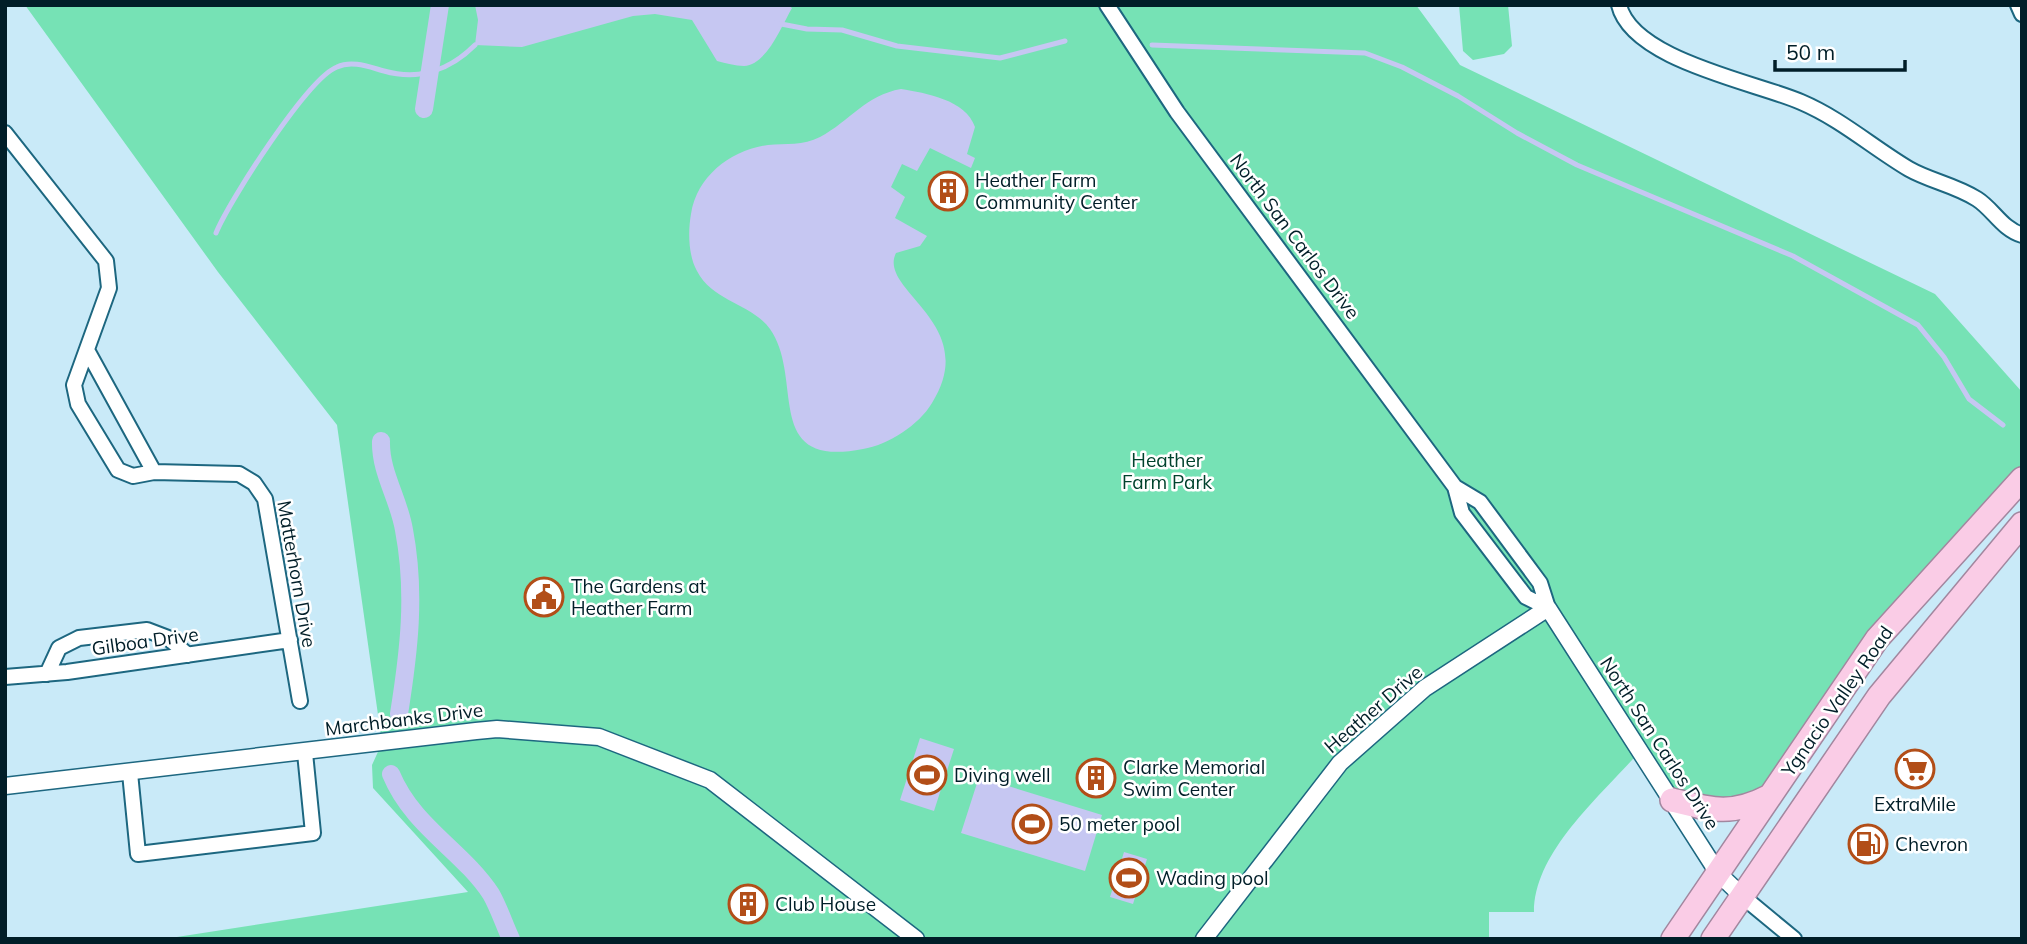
<svg xmlns="http://www.w3.org/2000/svg" width="2027" height="944" font-family="Mulish,sans-serif">
	<style>
		.green { fill: #76e2b5 }
		.water { fill: #c6c7f2 }
		.lines { fill: none; stroke-linecap: round; stroke-linejoin: round }
		.stream { stroke: #c6c7f2; stroke-width: 5 }
		.canal { stroke: #c6c7f2; stroke-width: 18 }
		.minor-casing { stroke: #1d6780; stroke-width: 18 }
		.tertiary-casing { stroke: #1d6780; stroke-width: 19 }
		.trunk-casing { stroke: #a2879f; stroke-width: 26 }
		.minor { stroke: #fff; stroke-width: 14 }
		.tertiary { stroke: #fff; stroke-width: 16 }
		.trunk { stroke: #facce6; stroke-width: 23 }
		.labels { text-anchor: middle; dominant-baseline: central; stroke-width: 5; stroke-linejoin: round; paint-order: stroke }
		.poi-label { font-size: 19px; fill: #011e28; stroke: #fff; text-anchor: start }
		.street-label { font-size: 19px; fill: #011e28; stroke: #fff }
		.park-label { font-size: 19px; fill: #00422d; stroke: #fff }
	</style>
	<rect width="100%" height="100%" fill="#c9eaf8"/>
	<path class="green" d="M 25,5 L 1416,5 L 1460,65 L 1935,294 L 2022,392 L 2022,479 L 1951,559 L 1770,796 L 1672,800 L 1640,751 C 1602,795 1534,851 1534,912 L 1489,912 L 1489,939 L 164,939 L 468,892 L 373,788 L 372,765 L 382,743 L 337,425 L 218,272 Z
		M 1459,5 L 1508,5 L 1512,46 L 1504,54 L 1473,60 L 1463,51 Z"/>
	<path class="water" d="M 475,5 L 788,5 L 792,8 C 782,25 767,65 744,66 C 735,66 726,63 717,61 L 692,20 L 655,14 L 633,16 L 522,47 L 475,45 L 478,20 Z
		M 901,89 C 926,93 966,100 975,127 L 967,154 L 975,158 L 971,168 L 930,148 L 917,171 L 902,164 L 891,187 L 905,197 L 895,218 L 927,236 L 920,246 L 896,253 C 877,291 982,323 932,403 C 919,425 888,445 863,449 C 761,469 805,379 770,329 C 751,303 713,302 697,271 C 688,255 688,231 691,214 C 697,176 731,150 768,145 C 786,143 803,146 820,137 C 850,121 866,95 901,89 Z
		M 920,738 L 954,749 L 934,811 L 900,800 Z
		M 979,777 L 1102,815 L 1085,871 L 961,833 Z
		M 1124,852 L 1147,859 L 1133,904 L 1110,897 Z"/>
	<g class="lines">
		<path class="stream" d="M 776,23 L 807,29 L 842,30 L 897,46 L 1000,58 L 1065,41
			M 1152,45 L 1365,53 L 1402,67 L 1458,96 L 1517,133 L 1577,165 L 1793,256 L 1918,325 L 1944,357 L 1969,399 L 2003,425
			M 216,233 C 229,201 308,78 337,67 C 352,60 369,67 384,71 C 419,81 450,70 475,45"/>
		<path class="canal" d="M 424,109 L 440,5
			M 381,441 C 380,472 399,499 404,530 C 416,593 409,651 399,714
			M 391,774 C 413,827 462,850 491,894 C 499,908 504,924 511,939"/>
		<defs>
			<path id="minor" d="M 1107,5 L 1177,112 L 1455,487
				M 1619,5 C 1632,60 1755,82 1801,102 C 1841,119 1872,147 1909,169 C 1930,181 1955,185 1977,199 C 1993,209 2002,229 2022,235
				M 2018,5 L 2022,14
				M 5,133 L 106,261 L 109,288 L 74,385 L 78,404 L 118,470 L 133,476 L 154,472 L 239,474 L 254,483 L 265,499 L 300,701
				M 87,350 L 154,472
				M 1455,487 L 1480,502 L 1540,583 L 1548,608 L 1526,597 L 1462,513 Z
				M 47,674 L 59,648 L 79,638 L 147,630 L 168,638 L 188,655
				M 5,677 L 67,672 L 290,640
				M 130,773 L 138,854 L 313,833 L 305,753
				M 1742,896 L 1794,939"/>
			<path id="tertiary" d="M 5,786 L 476,731 L 497,729 L 599,737 L 710,780 L 916,939
				M 1204,939 L 1340,763 L 1425,688 L 1548,608 L 1718,873 L 1742,896"/>
			<path id="trunk" d="M 1672,800 C 1712,810 1732,816 1770,796
				M 1673,939 L 1877,639 L 2022,479
				M 1713,939 L 1879,696 L 2022,524"/>
		</defs>
		<use href="#minor" class="minor-casing"/>
		<use href="#tertiary" class="tertiary-casing"/>
		<use href="#trunk" class="trunk-casing"/>
		<use href="#minor" class="minor"/>
		<use href="#tertiary" class="tertiary"/>
		<use href="#trunk" class="trunk"/>
	</g>
	<defs>
		<symbol id="building-ring" viewBox="-11 -11 22 22"><circle r="9.5" fill="#fff" stroke="#b24e18" stroke-width="1.5"/><path d="M-4-6H4V6H1V3H-1V6H-4ZM-2.5-4.3h1.7v1.8h-1.7ZM.8-4.3h1.7v1.8H.8ZM-2.5-1h1.7V.8h-1.7ZM.8-1h1.7V.8H.8Z" fill="#b24e18"/></symbol>
		<symbol id="civic-ring" viewBox="-11 -11 22 22"><circle r="9.5" fill="#fff" stroke="#b24e18" stroke-width="1.5"/><path d="M-.6-6.5H3V-4.5H.6V-3L4-1V1h2V6H-6V1h2V-1L-.6-3ZM-1.2 2.5V6h2.4V2.5Z" fill="#b24e18"/></symbol>
		<symbol id="supermarket-ring" viewBox="-11 -11 22 22"><circle r="9.5" fill="#fff" stroke="#b24e18" stroke-width="1.5"/><path d="M-6-5.5h2.5l.6 2H6L4.5 2H-2.5L-4.4-4H-6ZM-1.5 3.2a1.3 1.3 0 1 0 .1 0ZM3 3.2a1.3 1.3 0 1 0 .1 0Z" fill="#b24e18"/></symbol>
		<symbol id="stadium-ring" viewBox="-11 -11 22 22"><circle r="9.5" fill="#fff" stroke="#b24e18" stroke-width="1.5"/><path d="M0-5a6.5 5 0 1 0 0 10a6.5 5 0 1 0 0-10ZM-3.5-1.8h7v3.6h-7Z" fill="#b24e18"/></symbol>
		<symbol id="fuel-ring" viewBox="-11 -11 22 22"><circle r="9.5" fill="#fff" stroke="#b24e18" stroke-width="1.5"/><path d="M-5.5-6h7V0h2V4h1.3V-2.5L3-4.5l.8-.8L6-3V5H2.5V1h-1V6h-7ZM-4.2-4.7v3.2H.2V-4.7Z" fill="#b24e18"/></symbol>
	</defs>
	<g fill-rule="evenodd">
		<use href="#building-ring" x="926" y="169" width="44" height="44"/>
		<use href="#civic-ring" x="522" y="575" width="44" height="44"/>
		<use href="#supermarket-ring" x="1893" y="747" width="44" height="44"/>
		<use href="#stadium-ring" x="905" y="753" width="44" height="44"/>
		<use href="#building-ring" x="1074" y="756" width="44" height="44"/>
		<use href="#stadium-ring" x="1010" y="802" width="44" height="44"/>
		<use href="#fuel-ring" x="1846" y="822" width="44" height="44"/>
		<use href="#stadium-ring" x="1107" y="856" width="44" height="44"/>
		<use href="#building-ring" x="726" y="882" width="44" height="44"/>
	</g>
	<g class="labels">
		<g class="poi-label">
			<text x="975" y="180">Heather Farm<tspan x="975" dy="22">Community Center</tspan></text>
			<text x="571" y="586">The Gardens at<tspan x="571" dy="22">Heather Farm</tspan></text>
			<text x="1123" y="767">Clarke Memorial<tspan x="1123" dy="22">Swim Center</tspan></text>
			<text x="954" y="775">Diving well</text>
			<text x="1915" y="804" text-anchor="middle">ExtraMile</text>
			<text x="1059" y="824">50 meter pool</text>
			<text x="1895" y="844">Chevron</text>
			<text x="1156" y="878">Wading pool</text>
			<text x="775" y="904">Club House</text>
		</g>
		<g class="street-label">
			<text transform="translate(1295 236) rotate(53)">North San Carlos Drive</text>
			<text transform="translate(297 574) rotate(80)">Matterhorn Drive</text>
			<text transform="translate(145 641) rotate(-8)">Gilboa Drive</text>
			<text transform="translate(1837 701) rotate(-55)">Ygnacio Valley Road</text>
			<text transform="translate(1373 709) rotate(-41)">Heather Drive</text>
			<text transform="translate(404 719) rotate(-7)">Marchbanks Drive</text>
			<text transform="translate(1660 743) rotate(57)">North San Carlos Drive</text>
		</g>
		<g class="park-label">
			<text x="1167" y="460">Heather<tspan x="1167" dy="22">Farm Park</tspan></text>
		</g>
	</g>
	<rect width="2027" height="944" fill="none" stroke="#011e28" stroke-width="14"/>
	<path d="M1775 60v10h130v-10" fill="none" stroke="#011e28" stroke-width="3.5"/>
	<text x="1786" y="60" font-size="21" fill="#011e28" stroke="#ffffff" stroke-width="5" paint-order="stroke">50 m</text>
</svg>
